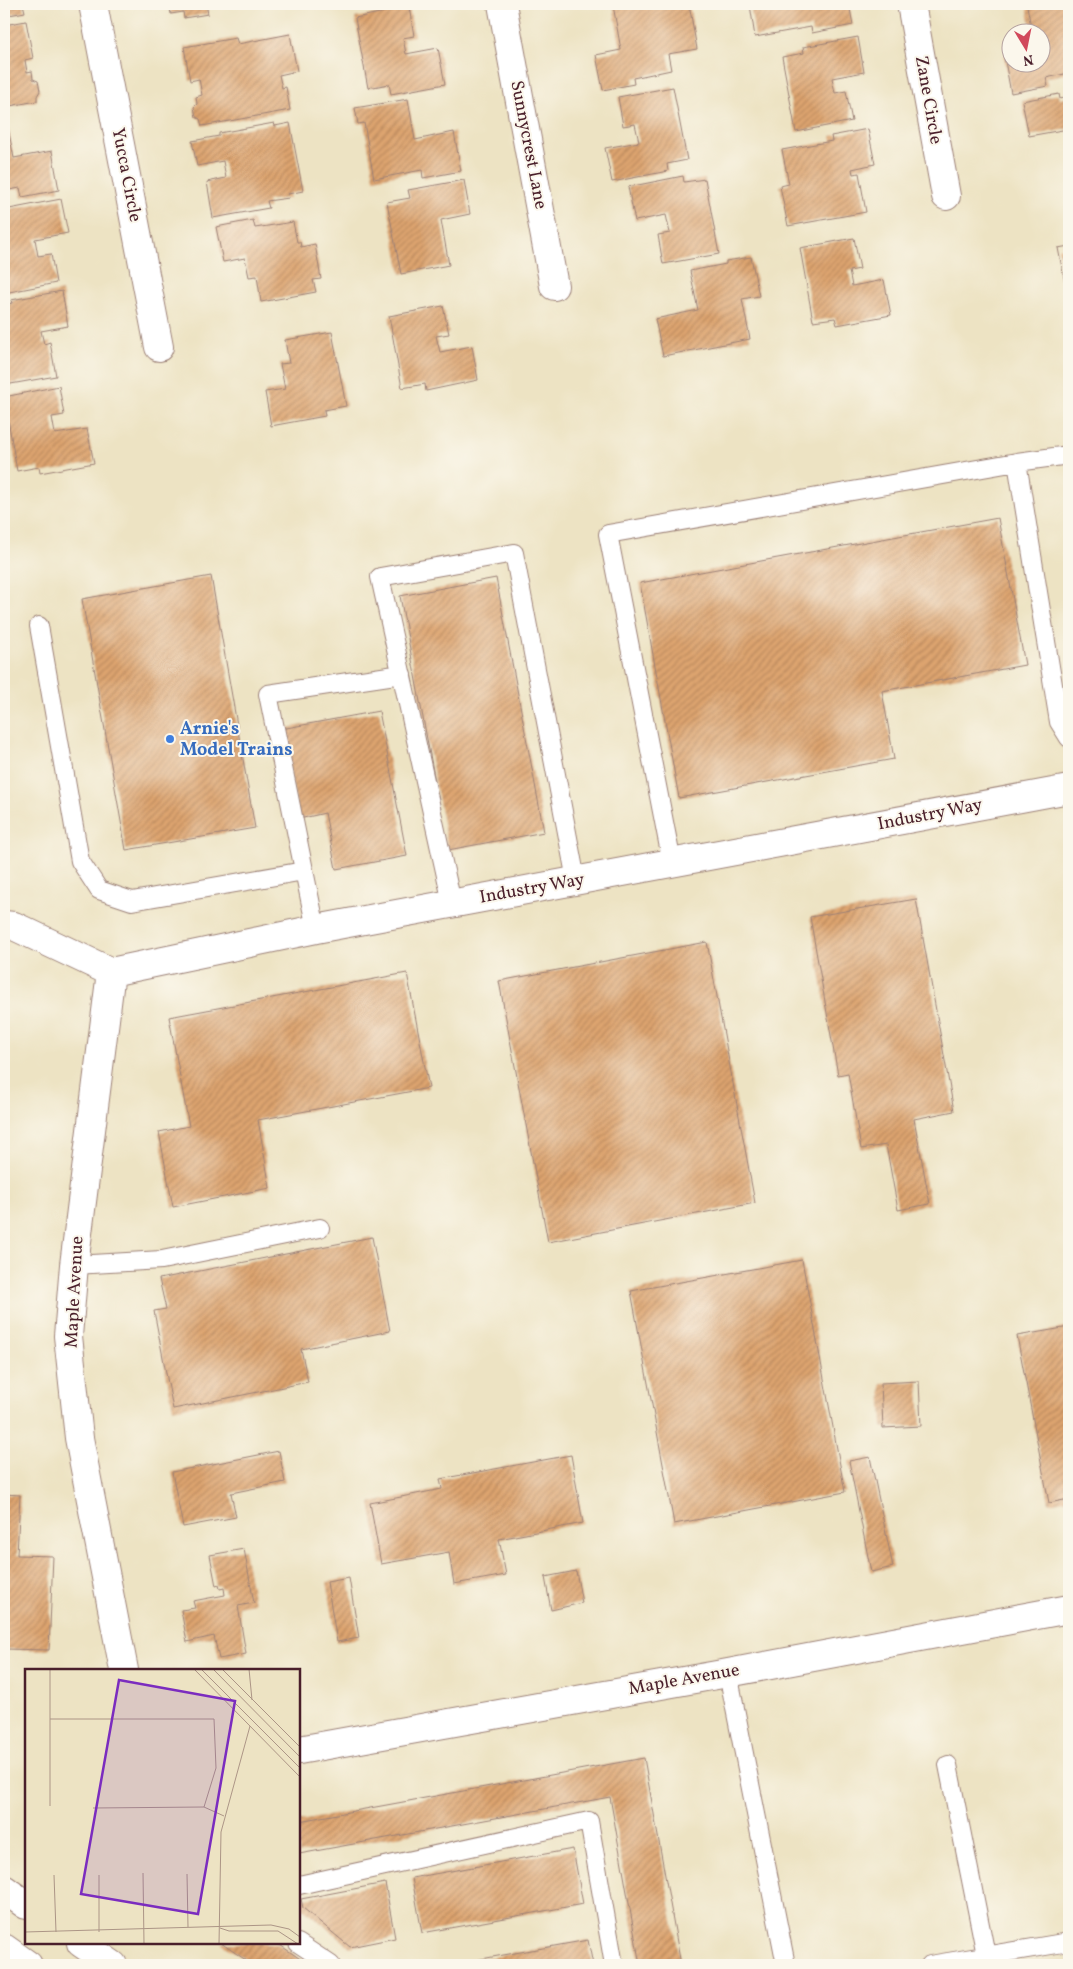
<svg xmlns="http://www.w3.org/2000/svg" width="1073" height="1969" font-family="Vollkorn,serif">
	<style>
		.building { fill: url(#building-hatch) }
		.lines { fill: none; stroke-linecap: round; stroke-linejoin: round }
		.service-casing { stroke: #9c8177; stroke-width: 20 }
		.minor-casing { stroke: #9c8177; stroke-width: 30 }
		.motorway-casing { stroke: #9c8177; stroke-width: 30 }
		.service { stroke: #fff; stroke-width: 18 }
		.minor { stroke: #fff; stroke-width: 28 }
		.motorway { stroke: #fff; stroke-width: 28 }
		.shop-dot { fill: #3f7fe0; stroke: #fbf7ec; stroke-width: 2 }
		.labels { text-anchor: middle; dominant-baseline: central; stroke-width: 4; stroke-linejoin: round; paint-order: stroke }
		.street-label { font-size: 18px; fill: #4a1f2b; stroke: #fbf7ec }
		.shop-label { font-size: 18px; font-weight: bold; fill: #366cbe; stroke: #fbf7ec; text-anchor: start }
		.inset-road { fill: none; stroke: #ac9586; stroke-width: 1 }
		.view { fill: #7b2cbf; fill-opacity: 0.15; stroke: #7b2cbf; stroke-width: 2.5 }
		.inset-edge { fill: none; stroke: #4a1f2b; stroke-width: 2.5 }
	</style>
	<defs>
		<pattern id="building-hatch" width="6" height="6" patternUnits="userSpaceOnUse" patternTransform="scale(1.25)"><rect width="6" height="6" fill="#dda46f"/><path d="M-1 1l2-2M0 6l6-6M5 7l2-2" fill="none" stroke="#b5855b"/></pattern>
	</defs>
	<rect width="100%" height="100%" fill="#fbf7ec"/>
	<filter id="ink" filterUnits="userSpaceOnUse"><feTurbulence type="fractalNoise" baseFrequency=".02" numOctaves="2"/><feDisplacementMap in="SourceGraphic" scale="10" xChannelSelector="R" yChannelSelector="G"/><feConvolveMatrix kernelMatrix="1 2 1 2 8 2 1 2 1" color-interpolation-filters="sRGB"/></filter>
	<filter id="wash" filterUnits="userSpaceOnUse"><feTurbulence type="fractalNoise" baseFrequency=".0096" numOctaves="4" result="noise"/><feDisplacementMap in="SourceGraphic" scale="20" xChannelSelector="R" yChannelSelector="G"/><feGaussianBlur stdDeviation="1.12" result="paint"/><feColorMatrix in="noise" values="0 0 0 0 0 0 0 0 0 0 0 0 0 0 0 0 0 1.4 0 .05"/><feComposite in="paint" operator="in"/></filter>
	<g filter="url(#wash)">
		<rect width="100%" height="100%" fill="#ede3c3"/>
		<g id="blocks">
			<path class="building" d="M 4,4 L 23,4 L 25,12 L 4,16 Z
				M 169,4 L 206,4 L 208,14 L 184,18 L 183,12 L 171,14 Z
				M 620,4 L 689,4 L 697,49 L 668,54 L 671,70 L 633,78 L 634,84 L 603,90 L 596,55 L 621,50 L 613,5 Z
				M 754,4 L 849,4 L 853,25 L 812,33 L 811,27 L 755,37 L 750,5 Z
				M 1036,4 L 1069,4 L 1069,73 L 1046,78 L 1048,86 L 1011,93 L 1004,56 L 1010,54 L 1010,62 L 1040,62 L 1040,32 L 1032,32 L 1027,6 Z
				M 409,7 L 414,36 L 403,38 L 406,54 L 438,48 L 445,84 L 391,94 L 389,84 L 368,88 L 355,18 Z
				M 26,21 L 33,58 L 25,60 L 27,72 L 32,71 L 33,79 L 38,81 L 40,91 L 37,96 L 37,101 L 4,107 L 4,25 Z
				M 290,34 L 297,71 L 279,75 L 282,88 L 286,87 L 290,110 L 202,126 L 200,119 L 196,117 L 194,107 L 197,104 L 196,97 L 202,95 L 199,79 L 190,81 L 184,47 L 236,38 L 238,44 Z
				M 858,37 L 864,72 L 832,78 L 835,93 L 846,91 L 852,121 L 796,132 L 782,57 L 804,53 L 803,47 Z
				M 673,87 L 687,160 L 667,164 L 668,171 L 612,182 L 605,148 L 639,142 L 635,124 L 623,126 L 618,97 Z
				M 1059,94 L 1060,99 L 1069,97 L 1069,133 L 1068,129 L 1029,136 L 1022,101 Z
				M 408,99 L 415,140 L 454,132 L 461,171 L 423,178 L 422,170 L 374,179 L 364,123 L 358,124 L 355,108 Z
				M 4,118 L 6,118 L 14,158 L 52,151 L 59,190 L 22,197 L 20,188 L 4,191 Z
				M 274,123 L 275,126 L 290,123 L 303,191 L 288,194 L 289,198 L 267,201 L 269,208 L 213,218 L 207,182 L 226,178 L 223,161 L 197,166 L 192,141 L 219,136 L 219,133 Z
				M 868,129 L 875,164 L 852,169 L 853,174 L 859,173 L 866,212 L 788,226 L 780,186 L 789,184 L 782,150 L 832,141 L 831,136 Z
				M 683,176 L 684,182 L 705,179 L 719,254 L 663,264 L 658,235 L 670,233 L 666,215 L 635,221 L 628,187 Z
				M 464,180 L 470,214 L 441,220 L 449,265 L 401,274 L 387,202 L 410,198 L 408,190 Z
				M 61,199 L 68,233 L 35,239 L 38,256 L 51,254 L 56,283 L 4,293 L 4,210 Z
				M 253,220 L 255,228 L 293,222 L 297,242 L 300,242 L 301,247 L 315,244 L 321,279 L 313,280 L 316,292 L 261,302 L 257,276 L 249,277 L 245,258 L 223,262 L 216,227 Z
				M 854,238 L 860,269 L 849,271 L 852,286 L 884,280 L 891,315 L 837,325 L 835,318 L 813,321 L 800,248 Z
				M 1069,246 L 1069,282 L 1065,283 L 1058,248 Z
				M 751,257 L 759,296 L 742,299 L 750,339 L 663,356 L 655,319 L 698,310 L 690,271 L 726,264 L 726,261 Z
				M 62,291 L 68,326 L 41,331 L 44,344 L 50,342 L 56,376 L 5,385 L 4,305 L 12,303 L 11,300 Z
				M 443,306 L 449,334 L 436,336 L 440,352 L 472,346 L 478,380 L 426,391 L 425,384 L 402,388 L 389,316 Z
				M 332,332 L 346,406 L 324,410 L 325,416 L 271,426 L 265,392 L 285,389 L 280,364 L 289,363 L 285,340 Z
				M 59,386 L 64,415 L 52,417 L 55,434 L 87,429 L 94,463 L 40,473 L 39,467 L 17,471 L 4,397 Z
				M 998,518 L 1025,665 L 882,691 L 894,759 L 679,798 L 640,583 Z
				M 211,576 L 255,828 L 126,850 L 82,599 Z
				M 496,578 L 544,832 L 448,850 L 400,596 Z
				M 379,711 L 407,856 L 336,869 L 325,813 L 299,819 L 281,729 Z
				M 916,899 L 954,1111 L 914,1119 L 930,1204 L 898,1210 L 886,1145 L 861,1149 L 848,1073 L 838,1075 L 810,917 Z
				M 707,942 L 755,1203 L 548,1242 L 499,981 Z
				M 407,973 L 429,1088 L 258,1120 L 270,1188 L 173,1207 L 159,1132 L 189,1126 L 169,1017 Z
				M 372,1237 L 390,1331 L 301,1349 L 308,1382 L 173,1409 L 154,1311 L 166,1309 L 159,1279 Z
				M 802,1260 L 845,1492 L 674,1524 L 631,1291 Z
				M 1069,1327 L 1069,1499 L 1049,1503 L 1017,1336 Z
				M 919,1381 L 921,1426 L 883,1428 L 881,1383 Z
				M 279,1451 L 285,1482 L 231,1493 L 236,1517 L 183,1527 L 172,1472 Z
				M 571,1455 L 583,1523 L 499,1539 L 506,1575 L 454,1584 L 449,1552 L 381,1564 L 370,1503 L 442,1489 L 440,1479 Z
				M 870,1457 L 893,1567 L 871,1572 L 849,1461 Z
				M 4,1494 L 20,1495 L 17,1555 L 53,1556 L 49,1650 L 4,1649 Z
				M 244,1549 L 254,1603 L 238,1606 L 246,1654 L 219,1659 L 214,1636 L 187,1642 L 181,1610 L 195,1608 L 193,1601 L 225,1595 L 224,1588 L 220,1589 L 219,1585 L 216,1586 L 210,1555 Z
				M 576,1571 L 582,1603 L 551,1610 L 545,1577 Z
				M 349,1578 L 359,1638 L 337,1642 L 327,1582 Z
				M 644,1758 L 681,1965 L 640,1965 L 610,1797 L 299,1854 L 299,1821 Z
				M 573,1849 L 583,1904 L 422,1933 L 412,1878 Z
				M 385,1883 L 395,1938 L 350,1947 L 303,1908 L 301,1899 Z
				M 588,1940 L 593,1965 L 453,1965 L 453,1964 Z
				M 221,1943 L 277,1943 L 309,1965 L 253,1965 Z"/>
		</g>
	</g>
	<g filter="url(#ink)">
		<use href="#blocks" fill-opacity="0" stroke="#9c8177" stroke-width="1"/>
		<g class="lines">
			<defs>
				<path id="service" d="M 1017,462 L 1069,455
					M 39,626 L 80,861 L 99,890 L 132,901 L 304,871
					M 672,863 L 608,534 L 1017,462 L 1059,722 L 1069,738
					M 452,903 L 380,577 L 514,553 L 576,880
					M 316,929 L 268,694 L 402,674
					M 74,1265 L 162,1260 L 320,1228
					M 728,1673 L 786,1965
					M 948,1765 L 988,1965
					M 299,1885 L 589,1821 L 614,1965
					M 298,1943 L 331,1965
					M 930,1965 L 1069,1942"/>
				<path id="minor" d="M 93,4 L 159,347
					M 502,4 L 554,286
					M 911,4 L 946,196
					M 4,925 L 14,926 L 111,972 L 316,929 L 1069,789
					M 111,972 L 74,1265 L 68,1336 L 79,1438 L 124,1670
					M 299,1750 L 728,1673 L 1069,1609"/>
				<path id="motorway" d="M 4,1889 L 26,1905
					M 81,1943 L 113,1965
					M 4,1948 L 28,1965"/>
			</defs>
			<use href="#service" class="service-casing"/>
			<use href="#minor" class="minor-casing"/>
			<use href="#motorway" class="motorway-casing"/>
			<use href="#service" class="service"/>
			<use href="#minor" class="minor"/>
			<use href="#motorway" class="motorway"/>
		</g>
	</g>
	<circle class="shop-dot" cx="170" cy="739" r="5"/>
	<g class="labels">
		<g class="street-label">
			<text transform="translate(928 100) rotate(80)">Zane Circle</text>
			<text transform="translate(528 145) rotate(79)">Sunnycrest Lane</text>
			<text transform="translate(126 175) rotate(79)">Yucca Circle</text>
			<text transform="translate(930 815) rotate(-11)">Industry Way</text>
			<text transform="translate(532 889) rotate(-10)">Industry Way</text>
			<text transform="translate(75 1292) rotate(-87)">Maple Avenue</text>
			<text transform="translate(684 1680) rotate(-10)">Maple Avenue</text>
		</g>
		<g class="shop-label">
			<text x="180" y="729">Arnie's<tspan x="180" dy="21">Model Trains</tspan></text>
		</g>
	</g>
	<g transform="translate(25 1669)">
		<rect width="275" height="275" fill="#ede3c3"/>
		<path class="inset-road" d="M 25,0 L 25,137M 169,0 L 275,108M 176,0 L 275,99M 188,0 L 275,88M 197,0 L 275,78M 224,0 L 227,31M 25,50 L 189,50 L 191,99 L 179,138M 68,139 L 179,138 L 199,147M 118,204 L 119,275M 162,205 L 163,258M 29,206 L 31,263M 74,206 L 74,263M 195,259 L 204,262 L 253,262 L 273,275M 0,263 L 246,256 L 264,260 L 275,268M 194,275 L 196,163 L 225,57"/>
		<path class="view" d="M 94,11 L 210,32 L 173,245 L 56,225 Z"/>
		<rect width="275" height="275" class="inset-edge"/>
	</g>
	<rect width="1073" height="1969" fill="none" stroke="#fbf7ec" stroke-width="20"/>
	<g transform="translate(1026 48) rotate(170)"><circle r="24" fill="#fbf7ec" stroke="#b4a19f"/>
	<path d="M0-4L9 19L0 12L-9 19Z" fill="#d1495b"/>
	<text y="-8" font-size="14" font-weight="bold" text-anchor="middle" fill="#4a1f2b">N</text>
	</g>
</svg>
